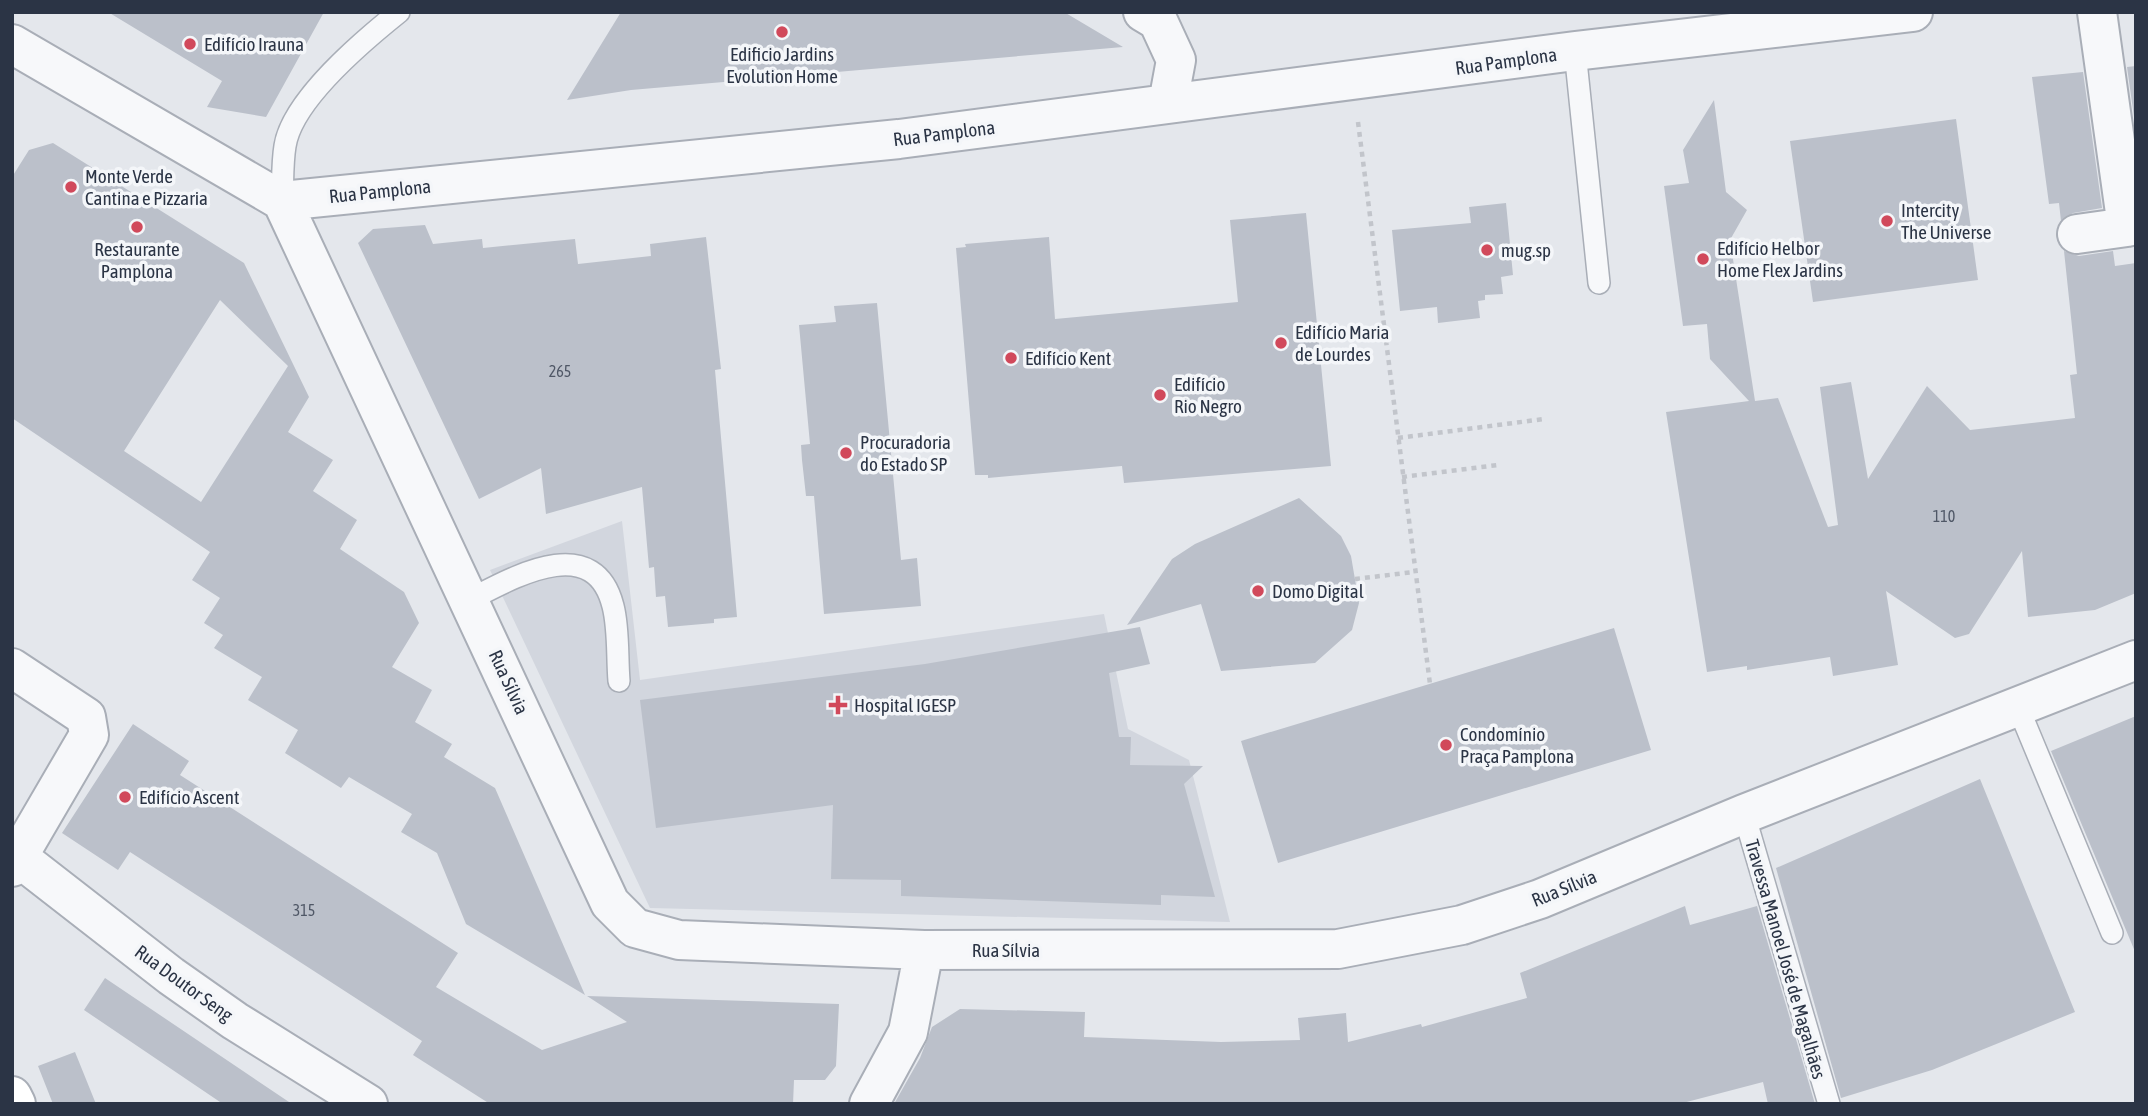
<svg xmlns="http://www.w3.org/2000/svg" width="2148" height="1116" font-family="'Asap Condensed',sans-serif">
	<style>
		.built { fill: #d2d6de }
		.building { fill: #bbc0ca; fill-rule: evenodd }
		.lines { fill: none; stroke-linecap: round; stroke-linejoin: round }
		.lane-casing { stroke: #a9aeb7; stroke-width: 24 }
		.street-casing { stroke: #a9aeb7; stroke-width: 42 }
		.secondary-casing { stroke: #a9aeb7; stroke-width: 42 }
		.path { stroke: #c2c5cb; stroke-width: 4.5; stroke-dasharray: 5 5; stroke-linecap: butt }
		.lane { stroke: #f7f8fa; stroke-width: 21 }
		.street { stroke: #f7f8fa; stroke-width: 38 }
		.secondary { stroke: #fff; stroke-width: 38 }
		.poi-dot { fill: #d1495b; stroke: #f4f6f9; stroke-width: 2.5 }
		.labels { text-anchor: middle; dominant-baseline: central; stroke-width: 7; stroke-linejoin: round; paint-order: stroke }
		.number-label { font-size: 16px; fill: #4f5766 }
		.poi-label { font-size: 19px; fill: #2b3445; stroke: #f4f6f9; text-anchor: start }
		.street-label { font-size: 19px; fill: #2b3445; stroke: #f4f6f9 }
	</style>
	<rect width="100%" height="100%" fill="#e4e7ec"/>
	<path class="built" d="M 622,521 L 640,680 L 1104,614 L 1128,729 L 1189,760 L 1230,922 L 650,908 L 490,570 Z"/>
	<path class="building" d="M 108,12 L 324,12 L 266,117 L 207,107 L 222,81 Z
		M 621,12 L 1064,12 L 1123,47 L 631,90 L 567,100 Z
		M 2136,66 L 2136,131 L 2127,67 Z
		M 2083,72 L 2102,208 L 2073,213 L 2061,221 L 2059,203 L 2049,204 L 2032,77 Z
		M 1714,100 L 1726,192 L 1747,210 L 1730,240 L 1755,401 L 1778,398 L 1828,527 L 1838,525 L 1820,387 L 1851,382 L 1868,479 L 1927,386 L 1970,430 L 2075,418 L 2070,375 L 2077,374 L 2064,251 L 2079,256 L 2113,251 L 2115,266 L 2136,263 L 2136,593 L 2095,610 L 2028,617 L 2022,551 L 1969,634 L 1955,638 L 1886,591 L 1898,665 L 1833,676 L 1830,657 L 1747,670 L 1747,666 L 1707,672 L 1666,412 L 1749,401 L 1710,359 L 1707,324 L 1683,326 L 1664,186 L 1689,183 L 1683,150 Z
		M 1956,119 L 1978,280 L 1813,302 L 1790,141 Z
		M 53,143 L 244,263 L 309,397 L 288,432 L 333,460 L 313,491 L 357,520 L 340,549 L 404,592 L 419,623 L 392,667 L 432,690 L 415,722 L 452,744 L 444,757 L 495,788 L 585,995 L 466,924 L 437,853 L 401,832 L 412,814 L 349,777 L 341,788 L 285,753 L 298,730 L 248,700 L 262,677 L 214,648 L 223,635 L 204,623 L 220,598 L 192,580 L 210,552 L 12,418 L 12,177 L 29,150 ZM 220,300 L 288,366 L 201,502 L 124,451 Z
		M 1506,203 L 1513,275 L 1501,277 L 1503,294 L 1485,295 L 1485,300 L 1478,301 L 1480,318 L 1438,323 L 1437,307 L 1400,311 L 1392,230 L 1471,223 L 1469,207 Z
		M 1306,213 L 1331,466 L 1124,483 L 1122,466 L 988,478 L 988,475 L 975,475 L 956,248 L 966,247 L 965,244 L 1049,237 L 1055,319 L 1238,302 L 1230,220 Z
		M 425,225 L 433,244 L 482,239 L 483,248 L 575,239 L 578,264 L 651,256 L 650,244 L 706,237 L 721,369 L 715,370 L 737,617 L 714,619 L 714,623 L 668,627 L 665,596 L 656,597 L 654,567 L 649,568 L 642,487 L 546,514 L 541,468 L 479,499 L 358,243 L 373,229 Z
		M 877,303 L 901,560 L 917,558 L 921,606 L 824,614 L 814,496 L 806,496 L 802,460 L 801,445 L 810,444 L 799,325 L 836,322 L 834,306 Z
		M 1299,498 L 1341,536 L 1351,556 L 1359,603 L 1352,630 L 1315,663 L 1221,671 L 1201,604 L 1127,625 L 1172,559 L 1195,544 Z
		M 1140,627 L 1150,664 L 1109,673 L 1119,737 L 1131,737 L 1130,765 L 1203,766 L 1184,784 L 1215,897 L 1161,895 L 1161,905 L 901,896 L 901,880 L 831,879 L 833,805 L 656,828 L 640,700 L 925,664 Z
		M 1614,628 L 1651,750 L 1278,863 L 1241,741 Z
		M 2136,716 L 2136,954 L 2051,751 Z
		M 133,724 L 189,761 L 180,775 L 458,953 L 436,987 L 542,1050 L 627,1022 L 587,996 L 839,1004 L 836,1066 L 825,1080 L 794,1080 L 793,1104 L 490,1104 L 413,1055 L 422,1041 L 130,852 L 118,870 L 62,833 Z
		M 1980,779 L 2075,1012 L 1932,1070 L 1841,1098 L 1776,868 Z
		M 1685,906 L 1690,925 L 1757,906 L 1815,1104 L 1768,1104 L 1763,1082 L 1679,1104 L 894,1104 L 920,1058 L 932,1027 L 960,1009 L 1085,1012 L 1084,1037 L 1221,1042 L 1300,1040 L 1298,1018 L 1346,1013 L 1348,1042 L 1421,1024 L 1422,1027 L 1527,998 L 1520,973 Z
		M 105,978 L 292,1104 L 223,1104 L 84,1010 Z
		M 75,1052 L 96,1104 L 53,1104 L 38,1066 Z"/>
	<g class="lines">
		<defs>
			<path id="lane" d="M 1575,51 L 1599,283
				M 282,201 C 283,183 282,164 285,146 C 292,100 364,40 399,12
				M 471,599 C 514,577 594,531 613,606 C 619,629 617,657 619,681
				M 2018,707 L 2112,933
				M 1744,814 L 1829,1104"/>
			<path id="street" d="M 1143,12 L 1158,21 L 1176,60 L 1168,103
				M 2097,12 L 2127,227 L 2136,225
				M 12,44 L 282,201 L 899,139 L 1575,51 L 1913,12
				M 282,201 L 610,903 L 635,928 L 679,940 L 924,950 L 1338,949 L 1462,925 L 1540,899 L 1744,814 L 2136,660
				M 2077,234 L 2127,227
				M 12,668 L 86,717 L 89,735 L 12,867
				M 18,857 L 171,976 L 235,1021 L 368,1104
				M 869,1104 L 908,1032 L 924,950"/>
			<path id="secondary" d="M 12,1096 L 16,1104"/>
		</defs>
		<use href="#lane" class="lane-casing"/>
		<use href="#street" class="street-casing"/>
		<use href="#secondary" class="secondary-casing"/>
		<path class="path" d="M 1358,122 L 1430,684
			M 1398,438 L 1544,419
			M 1402,477 L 1498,465
			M 1355,579 L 1414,572"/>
		<use href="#lane" class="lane"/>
		<use href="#street" class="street"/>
		<use href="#secondary" class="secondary"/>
	</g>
	<g class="poi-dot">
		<circle cx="782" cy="32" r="7"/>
		<circle cx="190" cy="44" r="7"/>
		<circle cx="71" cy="187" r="7"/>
		<circle cx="1887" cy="221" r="7"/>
		<circle cx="137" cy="227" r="7"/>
		<circle cx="1487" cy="250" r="7"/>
		<circle cx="1703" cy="259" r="7"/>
		<circle cx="1281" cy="343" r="7"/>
		<circle cx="1011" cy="358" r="7"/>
		<circle cx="1160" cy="395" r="7"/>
		<circle cx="846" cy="453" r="7"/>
		<circle cx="1258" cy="591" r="7"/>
		<path d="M834.5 694.5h7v7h7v7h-7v7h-7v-7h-7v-7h7z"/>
		<circle cx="1446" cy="745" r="7"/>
		<circle cx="125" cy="797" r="7"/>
	</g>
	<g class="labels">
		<g class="number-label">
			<text x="560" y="371">265</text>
			<text x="1944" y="516">110</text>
			<text x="304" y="910">315</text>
		</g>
		<g class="poi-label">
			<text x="204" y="44">Edifício Irauna</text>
			<text x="782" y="54" text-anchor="middle">Edificio Jardins<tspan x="782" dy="22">Evolution Home</tspan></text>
			<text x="85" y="176">Monte Verde<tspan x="85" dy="22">Cantina e Pizzaria</tspan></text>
			<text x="1901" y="210">Intercity<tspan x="1901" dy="22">The Universe</tspan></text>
			<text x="1717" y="248">Edifício Helbor<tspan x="1717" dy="22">Home Flex Jardins</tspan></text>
			<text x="137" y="249" text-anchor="middle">Restaurante<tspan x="137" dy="22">Pamplona</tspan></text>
			<text x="1501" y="250">mug.sp</text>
			<text x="1295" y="332">Edifício Maria<tspan x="1295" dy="22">de Lourdes</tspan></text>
			<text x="1025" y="358">Edifício Kent</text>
			<text x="1174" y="384">Edifício<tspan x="1174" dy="22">Rio Negro</tspan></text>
			<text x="860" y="442">Procuradoria<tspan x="860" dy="22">do Estado SP</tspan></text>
			<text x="1272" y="591">Domo Digital</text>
			<text x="854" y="705">Hospital IGESP</text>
			<text x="1460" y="734">Condomínio<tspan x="1460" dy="22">Praça Pamplona</tspan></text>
			<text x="139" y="797">Edifício Ascent</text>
		</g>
		<g class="street-label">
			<text transform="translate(1506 61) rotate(-8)">Rua Pamplona</text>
			<text transform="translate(944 133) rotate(-7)">Rua Pamplona</text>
			<text transform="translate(380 191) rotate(-6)">Rua Pamplona</text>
			<text transform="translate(509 682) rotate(65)">Rua Sílvia</text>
			<text transform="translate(1564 888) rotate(-22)">Rua Sílvia</text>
			<text x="1006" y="950">Rua Sílvia</text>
			<text transform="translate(1786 959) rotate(74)">Travessa Manoel José de Magalhães</text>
			<text transform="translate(184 983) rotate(36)">Rua Doutor Seng</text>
		</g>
	</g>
	<rect width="2148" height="1116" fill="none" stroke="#2b3445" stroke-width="28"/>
</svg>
